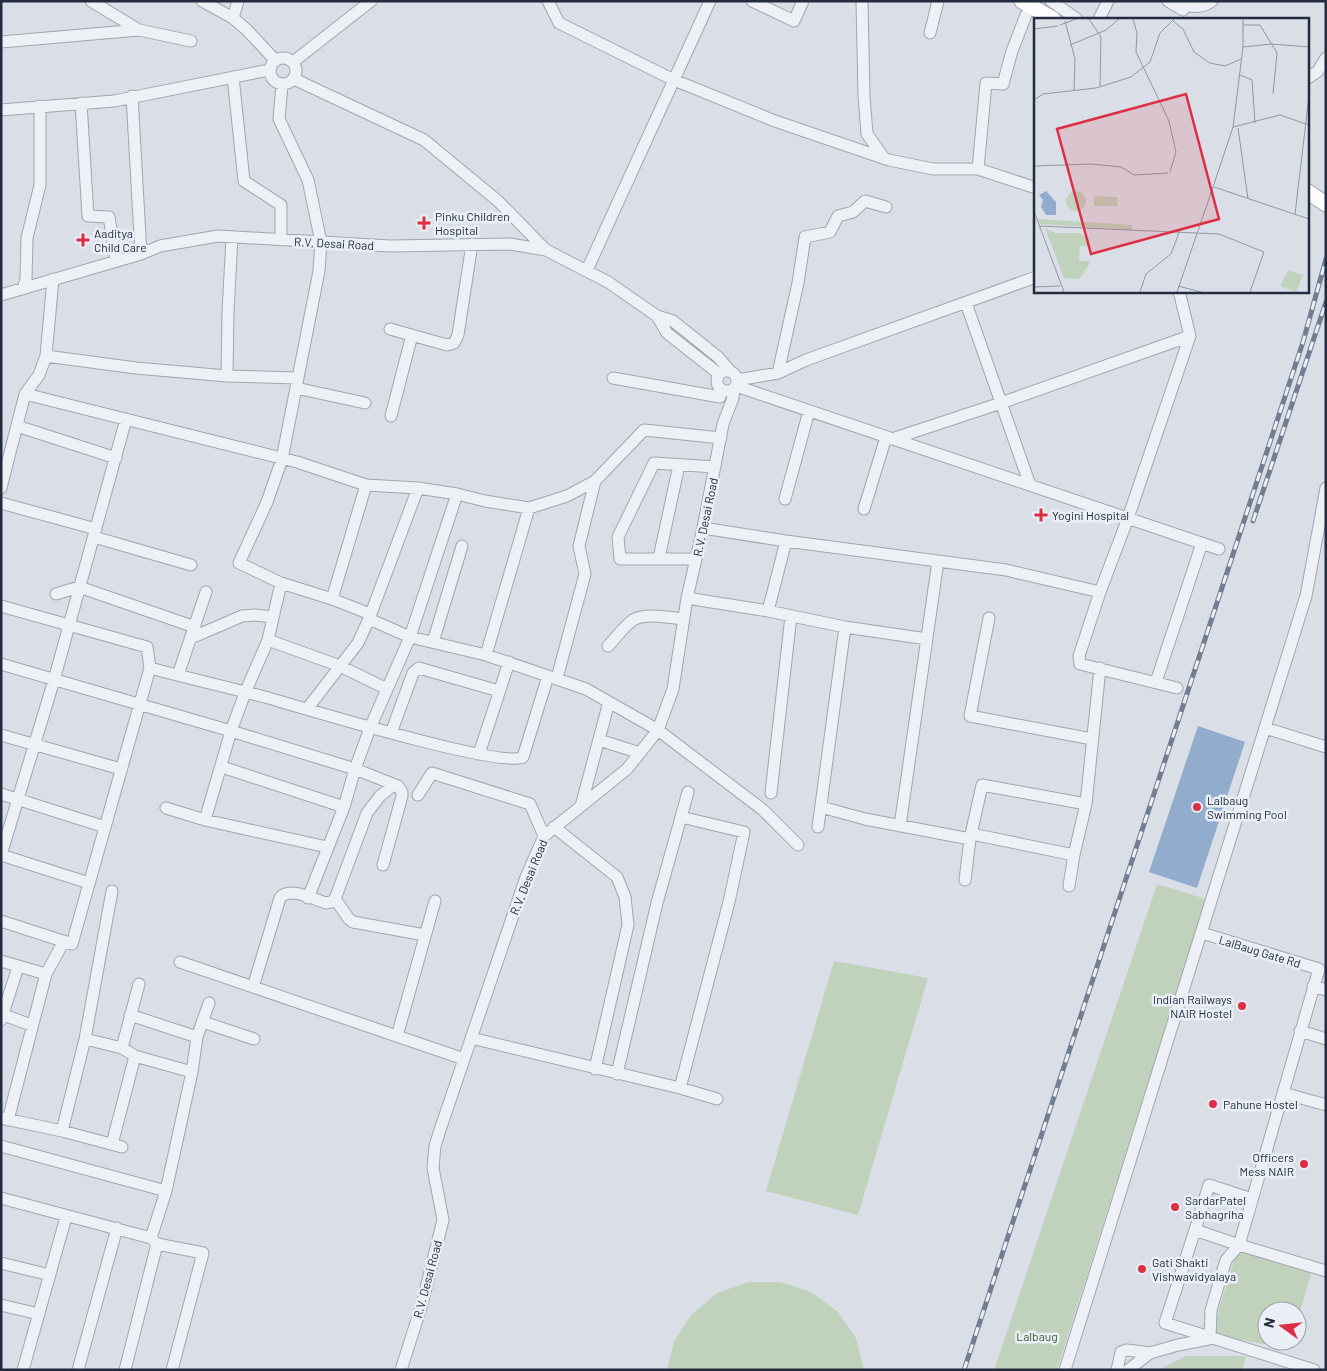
<svg xmlns="http://www.w3.org/2000/svg" width="1327" height="1371" font-family="Barlow,sans-serif">
	<style>
		.green { fill: #c0d2bb }
		.water { fill: #91accc }
		.lines { fill: none; stroke-linecap: round; stroke-linejoin: round }
		.minor-casing { stroke: #9fa6b1; stroke-width: 13 }
		.major-casing { stroke: #98a3b4; stroke-width: 17 }
		.minor { stroke: #edf0f5; stroke-width: 11 }
		.major { stroke: #fff; stroke-width: 15 }
		.rail-casing { stroke: #727d92; stroke-width: 5 }
		.rail { stroke: #eaeef5; stroke-width: 3; stroke-dasharray: 9; stroke-linecap: butt }
		.poi-dot { fill: #dd2f44; stroke: #eaeef5; stroke-width: 2 }
		.labels { text-anchor: middle; dominant-baseline: central; stroke-width: 5; stroke-linejoin: round; paint-order: stroke }
		.poi-label { font-size: 12px; fill: #232c3e; stroke: #eaeef5; text-anchor: start }
		.street-label { font-size: 12px; fill: #232c3e; stroke: #eaeef5 }
		.park-label { font-size: 12px; fill: #365b2f; stroke: #eaeef5 }
		.inset-road { fill: none; stroke: #9197a3; stroke-width: 1 }
		.view { fill: #dd2f44; fill-opacity: 0.15; stroke: #dd2f44; stroke-width: 2.5 }
		.inset-edge { fill: none; stroke: #232c3e; stroke-width: 2.5 }
	</style>
	<rect width="100%" height="100%" fill="#dadfe7"/>
	<path class="green" d="M 1157,884 L 1206,899 L 1065,1345 L 1057,1370 L 994,1370 Z
		M 834,961 L 928,978 L 858,1215 L 766,1191 Z
		M 1239,1245 L 1312,1271 L 1297,1321 L 1297,1311 L 1267,1311 L 1267,1341 L 1287,1341 L 1263,1344 L 1215,1335 L 1218,1311 Z
		M 748,1282 L 780,1282 L 811,1292 L 837,1311 L 856,1338 L 864,1370 L 667,1370 L 674,1341 L 692,1314 L 717,1293 Z
		M 1186,1356 L 1246,1356 L 1242,1370 L 1158,1370 Z"/>
	<path class="water" d="M 1198,726 L 1245,742 L 1197,888 L 1149,872 Z"/>
	<g class="lines">
		<defs>
			<path id="minor" d="M 91,1 L 139,30 L 191,41
				M 202,1 L 233,18 L 247,30 L 275,60
				M 548,1 L 559,23 L 674,80 L 775,121 L 889,160 L 933,169 L 978,169 L 1036,188
				M 752,1 L 794,21 L 803,1
				M 862,1 L 864,96 L 867,134 L 884,158
				M 1051,1 L 1077,19
				M 1168,1 L 1183,10 L 1185,3
				M 1185,5 C 1196,7 1202,8 1212,1
				M 233,18 L 238,1
				M 1099,19 L 1108,1
				M 930,33 L 938,1
				M 1,42 L 139,30
				M270 71a13 13 0 1 1 26 0a13 13 0 1 1-26 0Z
				M 293,62 L 371,1
				M 233,77 L 244,181 L 281,205 L 281,239
				M 1308,78 L 1318,71 L 1326,58
				M 294,79 L 424,140 L 498,201 L 546,250
				M 282,85 L 279,119 L 308,180 L 321,242 L 319,271 L 282,459 L 267,502 L 239,563 L 281,583 L 332,599 L 370,614
				M 132,96 L 141,254
				M 81,103 L 88,216 L 109,217 L 116,260
				M 1,110 L 114,101 L 269,70
				M 978,169 L 986,83 L 1003,84 L 1012,51 L 1026,15
				M 587,270 L 710,1
				M 23,289 L 26,279 L 27,238 L 40,185 L 40,106
				M 1,295 L 141,254 L 160,246 L 218,236 L 390,246 L 510,244 L 546,250 L 608,282 L 657,316 L 673,321 L 718,357 L 731,372
				M 966,303 L 1030,485
				M 657,316 L 667,333 L 719,374
				M 390,329 L 447,345 L 454,343 L 458,335 L 472,244
				M 46,356 L 136,368 L 227,376 L 298,378
				M717 381a10 10 0 1 1 20 0a10 10 0 1 1-20 0Z
				M 778,373 L 798,283 L 805,237 L 830,232 L 838,216 L 853,212 L 865,201 L 886,207
				M 227,376 L 228,312 L 232,237
				M 613,378 L 720,397
				M 737,380 L 778,373 L 806,360 L 1036,277
				M 736,386 L 1219,549
				M 296,388 L 365,403
				M 25,394 L 297,462 L 366,485 L 418,488 L 457,494 L 485,501 L 529,508 L 567,496 L 595,481 L 644,430 L 721,438
				M 391,416 L 412,335
				M 17,426 L 116,458
				M 892,439 L 1001,403 L 1190,336
				M 1,488 L 25,394 L 39,375 L 46,356 L 53,279
				M 785,499 L 809,411
				M 1,503 L 96,529
				M 864,509 L 886,437
				M 703,528 L 786,541
				M 94,537 L 191,565
				M 659,558 L 679,465
				M 696,559 L 620,559 L 618,537 L 654,463 L 715,467
				M 281,583 L 268,640 L 245,693 L 231,731 L 205,820 L 327,847
				M 56,594 L 79,587 L 195,627
				M 687,598 L 768,611 L 845,627 L 927,639
				M 332,599 L 366,485
				M 1,606 L 147,647 L 150,668
				M 768,611 L 786,541 L 1006,570 L 1100,592
				M 989,618 L 970,716 L 1092,739
				M 369,619 L 410,637 L 486,655 L 586,689 L 658,730 L 763,810 L 798,845
				M 191,638 L 242,616 L 255,615 L 273,617
				M 268,640 L 340,666 L 387,689
				M 433,642 L 462,546
				M 608,646 C 616,638 623,627 633,620 C 646,612 670,618 684,619
				M 486,655 L 529,508
				M 1,664 L 231,731 L 355,769 L 398,786 L 402,792 L 402,796 L 383,865
				M 178,675 L 206,592
				M 557,678 L 585,574 L 579,546 L 595,481
				M 1156,682 L 1202,543
				M 1177,688 L 1080,664 L 1079,656 L 1100,592 L 1128,518 L 1190,336 L 1179,291
				M 307,709 L 358,643 L 369,619 L 418,488
				M 1265,728 L 1326,747
				M 391,733 L 413,673 L 419,668 L 499,691
				M 1,735 L 121,769
				M 599,740 L 640,753
				M 479,754 L 509,662
				M 222,767 L 344,807
				M 771,793 L 791,616
				M 1,794 L 105,827
				M 418,795 L 432,773 L 530,804 L 544,836
				M 581,806 L 609,702
				M 821,807 L 865,819 L 970,839
				M 166,808 L 205,820
				M 900,826 L 938,561
				M 554,827 L 617,877 L 625,897 L 628,925 L 595,1069
				M 818,827 L 845,627
				M 972,834 L 1074,855
				M 1,855 L 54,680 L 126,419
				M 1,855 L 89,883
				M 965,880 L 970,839 L 982,785 L 1086,804
				M 1069,886 L 1074,855 L 1086,804 L 1100,668
				M 308,898 L 344,807 L 355,769 L 370,728 L 410,637 L 457,494
				M 335,899 L 349,919 L 353,922 L 425,935
				M 1,921 L 72,944 L 150,668 C 188,678 226,687 265,697 C 300,707 503,769 523,757 L 548,676
				M 1202,933 L 1319,969 L 1239,1245 L 1326,1271
				M 1,961 L 46,974 L 8,1120
				M 180,962 L 464,1059
				M 46,974 L 64,941
				M 1313,986 L 1326,990
				M 253,987 L 280,898 C 289,886 313,899 326,903 L 331,902 L 335,899 L 367,813 L 380,796 L 394,785
				M 1,1014 L 31,1025
				M 130,1015 L 197,1037
				M 1,1020 L 18,967
				M 203,1022 L 254,1039
				M 1300,1031 L 1326,1039
				M 397,1036 L 435,901
				M 471,1038 L 680,1088 L 717,1099
				M 85,1039 L 122,1048 L 135,1056 L 192,1072
				M 122,1048 L 139,984
				M 617,1074 L 657,903 L 681,817
				M 680,1088 L 729,902 L 744,832 L 681,817 L 688,792
				M 1283,1093 L 1326,1105
				M 1,1118 L 62,1131 L 122,1147
				M 62,1131 L 85,1039 L 112,891
				M 112,1144 L 135,1056
				M 1,1146 L 166,1191
				M 1,1198 L 151,1238 L 157,1244 L 203,1253 L 172,1370
				M 1195,1230 L 1209,1185 L 1252,1199
				M 151,1238 L 166,1191 L 192,1072 L 197,1037 L 209,1003
				M 1,1263 L 50,1275
				M 1,1305 L 39,1314
				M 1210,1338 L 1211,1310 L 1219,1283 L 1226,1260 L 1239,1245 L 1195,1230 L 1165,1323 L 1314,1370
				M 23,1370 L 66,1217
				M 78,1370 L 117,1228
				M 125,1370 L 157,1244
				M 401,1370 L 422,1304 L 443,1220 L 433,1168 L 435,1146 L 440,1130 L 526,877 L 544,836 L 627,769 L 658,730 L 673,689 L 687,598 L 703,528 L 723,424 L 733,398 L 734,389
				M 1065,1370 L 1306,596 L 1326,488
				M 1117,1370 L 1121,1352 L 1127,1350 L 1150,1353
				M 1128,1370 L 1150,1353 L 1178,1345 L 1209,1339"/>
			<path id="major" d="M 1022,1 L 1053,19
				M 1308,192 L 1326,204"/>
		</defs>
		<use href="#minor" class="minor-casing"/>
		<use href="#major" class="major-casing"/>
		<use href="#minor" class="minor"/>
		<use href="#major" class="major"/>
		<defs>
			<path id="rail" d="M 1253,521 L 1326,302
				M 964,1370 L 1303,342 L 1326,259"/>
		</defs>
		<use href="#rail" class="rail-casing"/>
		<use href="#rail" class="rail"/>
	</g>
	<g class="poi-dot">
		<path d="M421.5 215.5h5v5h5v5h-5v5h-5v-5h-5v-5h5z"/>
		<path d="M80.5 232.5h5v5h5v5h-5v5h-5v-5h-5v-5h5z"/>
		<path d="M1038.5 507.5h5v5h5v5h-5v5h-5v-5h-5v-5h5z"/>
		<circle cx="1197" cy="807" r="5"/>
		<circle cx="1242" cy="1006" r="5"/>
		<circle cx="1213" cy="1104" r="5"/>
		<circle cx="1304" cy="1164" r="5"/>
		<circle cx="1175" cy="1207" r="5"/>
		<circle cx="1142" cy="1269" r="5"/>
	</g>
	<g class="labels">
		<g class="poi-label">
			<text x="435" y="216">Pinku Children<tspan x="435" dy="14">Hospital</tspan></text>
			<text x="94" y="233">Aaditya<tspan x="94" dy="14">Child Care</tspan></text>
			<text x="1052" y="515">Yogini Hospital</text>
			<text x="1207" y="800">Lalbaug<tspan x="1207" dy="14">Swimming Pool</tspan></text>
			<text x="1232" y="999" text-anchor="end">Indian Railways<tspan x="1232" dy="14">NAIR Hostel</tspan></text>
			<text x="1223" y="1104">Pahune Hostel</text>
			<text x="1294" y="1157" text-anchor="end">Officers<tspan x="1294" dy="14">Mess NAIR</tspan></text>
			<text x="1185" y="1200">SardarPatel<tspan x="1185" dy="14">Sabhagriha</tspan></text>
			<text x="1152" y="1262">Gati Shakti<tspan x="1152" dy="14">Vishwavidyalaya</tspan></text>
		</g>
		<g class="street-label">
			<text transform="translate(334 243) rotate(3)">R.V. Desai Road</text>
			<text transform="translate(705 517) rotate(-78)">R.V. Desai Road</text>
			<text transform="translate(528 877) rotate(-68)">R.V. Desai Road</text>
			<text transform="translate(1260 951) rotate(17)">LalBaug Gate Rd</text>
			<text transform="translate(427 1279) rotate(-75)">R.V. Desai Road</text>
		</g>
		<g class="park-label">
			<text x="1037" y="1336">Lalbaug</text>
		</g>
	</g>
	<g transform="translate(1034 18)">
		<rect width="275" height="275" fill="#dadfe7"/>
		<path d="M32 183a10 10 0 1 1 20 0a10 10 0 1 1-20 0ZM 60,178 L 83,179 L 84,188 L 60,188 ZM 4,201 L 98,207 L 98,212 L 6,206 ZM 11,210 L 21,215 L 46,215 L 55,222 L 56,228 L 46,228 L 45,243 L 55,243 L 55,247 L 45,261 L 30,260 ZM 254,252 L 269,257 L 262,274 L 246,268 Z" fill="#c0d2bb"/>
		<path d="M 12,173 L 22,184 L 22,197 L 12,197 L 7,189 L 9,182 L 5,177 Z" fill="#91accc"/>
		<path class="inset-road" d="M 55,1 L 67,19 L 66,68M 99,1 L 103,15 L 102,34 L 135,103 L 142,134 L 136,154M 31,3 L 41,41 L 40,72M 139,3 L 149,11 L 160,34 L 176,45 L 191,48 L 207,41M 26,7 L 42,1M 209,7 L 226,7 L 243,35 L 239,76M 0,11 L 24,8M 36,27 L 72,12 L 85,1M 209,29 L 237,26 L 275,29M 275,56 L 275,73M 206,57 L 218,62 L 221,105M 0,82 L 9,76 L 62,70 L 97,59 L 116,44 L 126,15 L 140,1M 199,109 L 246,97 L 275,107M 204,110 L 214,181M 0,148 L 57,146 L 87,149 L 100,157 L 134,155M 180,169 L 275,201M 177,175 L 199,109 L 209,29 L 209,1M 0,193 L 30,274M 261,196 L 275,78M 5,208 L 185,216 L 230,234 L 216,274M 144,268 L 167,274M 0,269 L 26,268M 106,274 L 112,256 L 137,236 L 146,212M 143,274 L 178,172"/>
		<path class="view" d="M 152,76 L 185,201 L 57,236 L 23,111 Z"/>
		<rect width="275" height="275" class="inset-edge"/>
	</g>
	<rect width="1327" height="1371" fill="none" stroke="#232c3e" stroke-width="5"/>
	<g transform="translate(1282 1326) rotate(285)"><circle r="24" fill="#eaeef5" stroke="#9aa0ac"/>
	<path d="M0-4L9 19L0 12L-9 19Z" fill="#dd2f44"/>
	<text y="-8" font-size="14" font-weight="bold" text-anchor="middle" fill="#232c3e">N</text>
	</g>
</svg>
